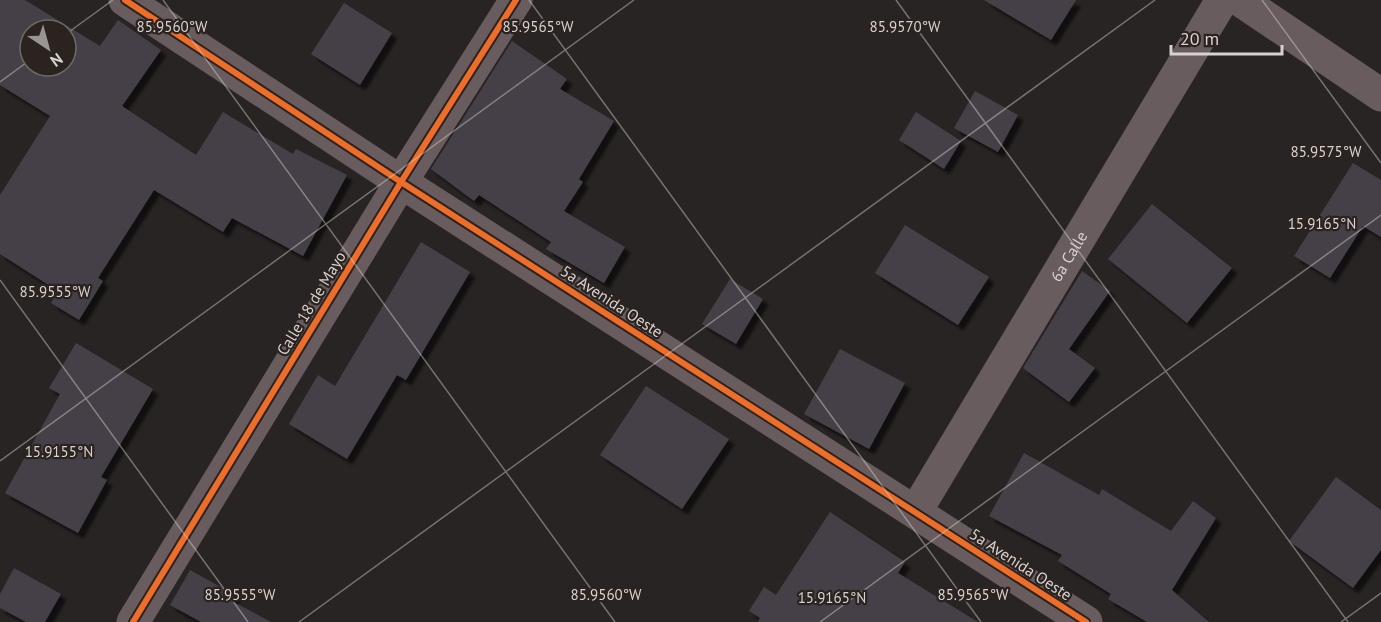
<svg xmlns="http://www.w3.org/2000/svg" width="1381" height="622" font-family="'PT Sans',sans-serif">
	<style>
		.building { fill: #454047; fill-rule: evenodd; filter: url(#shadow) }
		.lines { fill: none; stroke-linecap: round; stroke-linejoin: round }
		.minor { stroke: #685c5e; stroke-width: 33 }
		.cycleway-casing { stroke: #2b2320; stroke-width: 10 }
		.cycleway { stroke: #ee6e29; stroke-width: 6 }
		.ticks { fill: none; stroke: #d7d2cf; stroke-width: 1.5; stroke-opacity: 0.45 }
		.labels { text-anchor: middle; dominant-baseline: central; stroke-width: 4.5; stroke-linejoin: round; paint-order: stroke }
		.street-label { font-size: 16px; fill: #d7d2cf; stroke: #2b2320 }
		.ticks-label { font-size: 15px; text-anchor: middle; fill: #d7d2cf; stroke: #2b2320; stroke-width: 4.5; stroke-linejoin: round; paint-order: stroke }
	</style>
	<defs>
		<filter id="shadow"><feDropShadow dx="5.5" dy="5.5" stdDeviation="1.5" flood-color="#0009"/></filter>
	</defs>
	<rect width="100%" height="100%" fill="#282423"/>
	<path class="building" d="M 0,0 L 25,0 L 100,46 L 118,20 L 161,50 L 122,106 L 196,155 L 223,112 L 293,154 L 296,149 L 347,175 L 303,256 L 232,218 L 223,232 L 154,190 L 98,278 L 103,281 L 79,320 L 51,303 L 58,291 L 0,254 L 0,195 L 50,116 L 0,85 ZM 30,30 L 66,30 L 66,66 L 30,66 Z
		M 984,0 L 1076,0 L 1051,40 Z
		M 344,3 L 392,33 L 360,85 L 311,54 Z
		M 512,41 L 567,79 L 560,89 L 614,121 L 579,179 L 583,182 L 564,211 L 625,247 L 604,283 L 546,249 L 551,242 L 479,195 L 474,201 L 431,169 Z
		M 975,91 L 1018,115 L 998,152 L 954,128 Z
		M 916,112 L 961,141 L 944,169 L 899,140 Z
		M 1353,163 L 1381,180 L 1381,237 L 1363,226 L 1330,278 L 1294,256 Z
		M 1152,204 L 1232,268 L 1187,323 L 1108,259 Z
		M 905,225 L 989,277 L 958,325 L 875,273 Z
		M 421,242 L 470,272 L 406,380 L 397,375 L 347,459 L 289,424 L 318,375 L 335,386 Z
		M 1082,271 L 1110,291 L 1069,349 L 1095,368 L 1069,402 L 1023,368 Z
		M 730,279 L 763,299 L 736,344 L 702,324 Z
		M 76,343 L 153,389 L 101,477 L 107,480 L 78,533 L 5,493 L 60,394 L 49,388 Z
		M 840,349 L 905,383 L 869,449 L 804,414 Z
		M 646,386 L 729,439 L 682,509 L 600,455 Z
		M 1024,453 L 1099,495 L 1102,489 L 1171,531 L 1193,501 L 1216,518 L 1172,590 L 1209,622 L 1147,622 L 1108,599 L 1111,594 L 1058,561 L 1062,555 L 989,516 Z
		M 1336,477 L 1381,510 L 1381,550 L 1353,588 L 1289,541 Z
		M 830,512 L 905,562 L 898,573 L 978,622 L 758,622 L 760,618 L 749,611 L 764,587 L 776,595 Z
		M 14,568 L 61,594 L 45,622 L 26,622 L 0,608 L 0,594 Z
		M 190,570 L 235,595 L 232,601 L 271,622 L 201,622 L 170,605 Z"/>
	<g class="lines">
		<g class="minor">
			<path d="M 125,0 L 401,182 L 1086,622"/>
			<path d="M 1240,0 L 1381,95"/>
			<path id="s1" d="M 916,511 L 1222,0"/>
			<path d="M 133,622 L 401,182 L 516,0"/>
		</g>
		<defs>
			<path id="cycleway" d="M 125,0 L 401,182 L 1086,622
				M 133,622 L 401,182 L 516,0"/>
		</defs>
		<use href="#cycleway" class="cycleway-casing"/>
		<use href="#cycleway" class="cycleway"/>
	</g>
	<path class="ticks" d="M 163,0 L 615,622M 529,0 L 981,622M 896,0 L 1348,622M 1262,0 L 1381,163M 66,34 L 113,0M 0,82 L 30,60M 0,280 L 248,622M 0,461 L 634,0M 299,622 L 1155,0M 820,622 L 1381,215M 1341,622 L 1381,593"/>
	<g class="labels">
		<g class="street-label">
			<text stroke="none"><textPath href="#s1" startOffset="297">6a Calle</textPath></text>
			<text transform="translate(612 301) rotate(33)">5a Avenida Oeste</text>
			<text transform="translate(311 303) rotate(-59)">Calle 18 de Mayo</text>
			<text transform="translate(1021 564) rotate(33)">5a Avenida Oeste</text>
		</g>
	</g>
	<g class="ticks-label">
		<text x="172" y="32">85.9560°W</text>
		<text x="538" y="32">85.9565°W</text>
		<text x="905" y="32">85.9570°W</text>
		<text x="1326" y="157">85.9575°W</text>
		<text x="1322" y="229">15.9165°N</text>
		<text x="55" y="297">85.9555°W</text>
		<text x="59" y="457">15.9155°N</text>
		<text x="240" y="600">85.9555°W</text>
		<text x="606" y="600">85.9560°W</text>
		<text x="973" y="600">85.9565°W</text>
		<text x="832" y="603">15.9165°N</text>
	</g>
	<g transform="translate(48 48) rotate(144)"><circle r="28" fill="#2b2320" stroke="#706966" stroke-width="1.5"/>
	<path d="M0-4.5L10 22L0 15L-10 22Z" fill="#9a9593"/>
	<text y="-9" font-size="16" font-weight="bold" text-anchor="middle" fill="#d7d2cf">N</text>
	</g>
	<path d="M1171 45v9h111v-9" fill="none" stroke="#d7d2cf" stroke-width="3"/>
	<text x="1180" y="45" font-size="18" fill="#d7d2cf" stroke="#2b2320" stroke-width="4.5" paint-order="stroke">20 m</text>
</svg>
